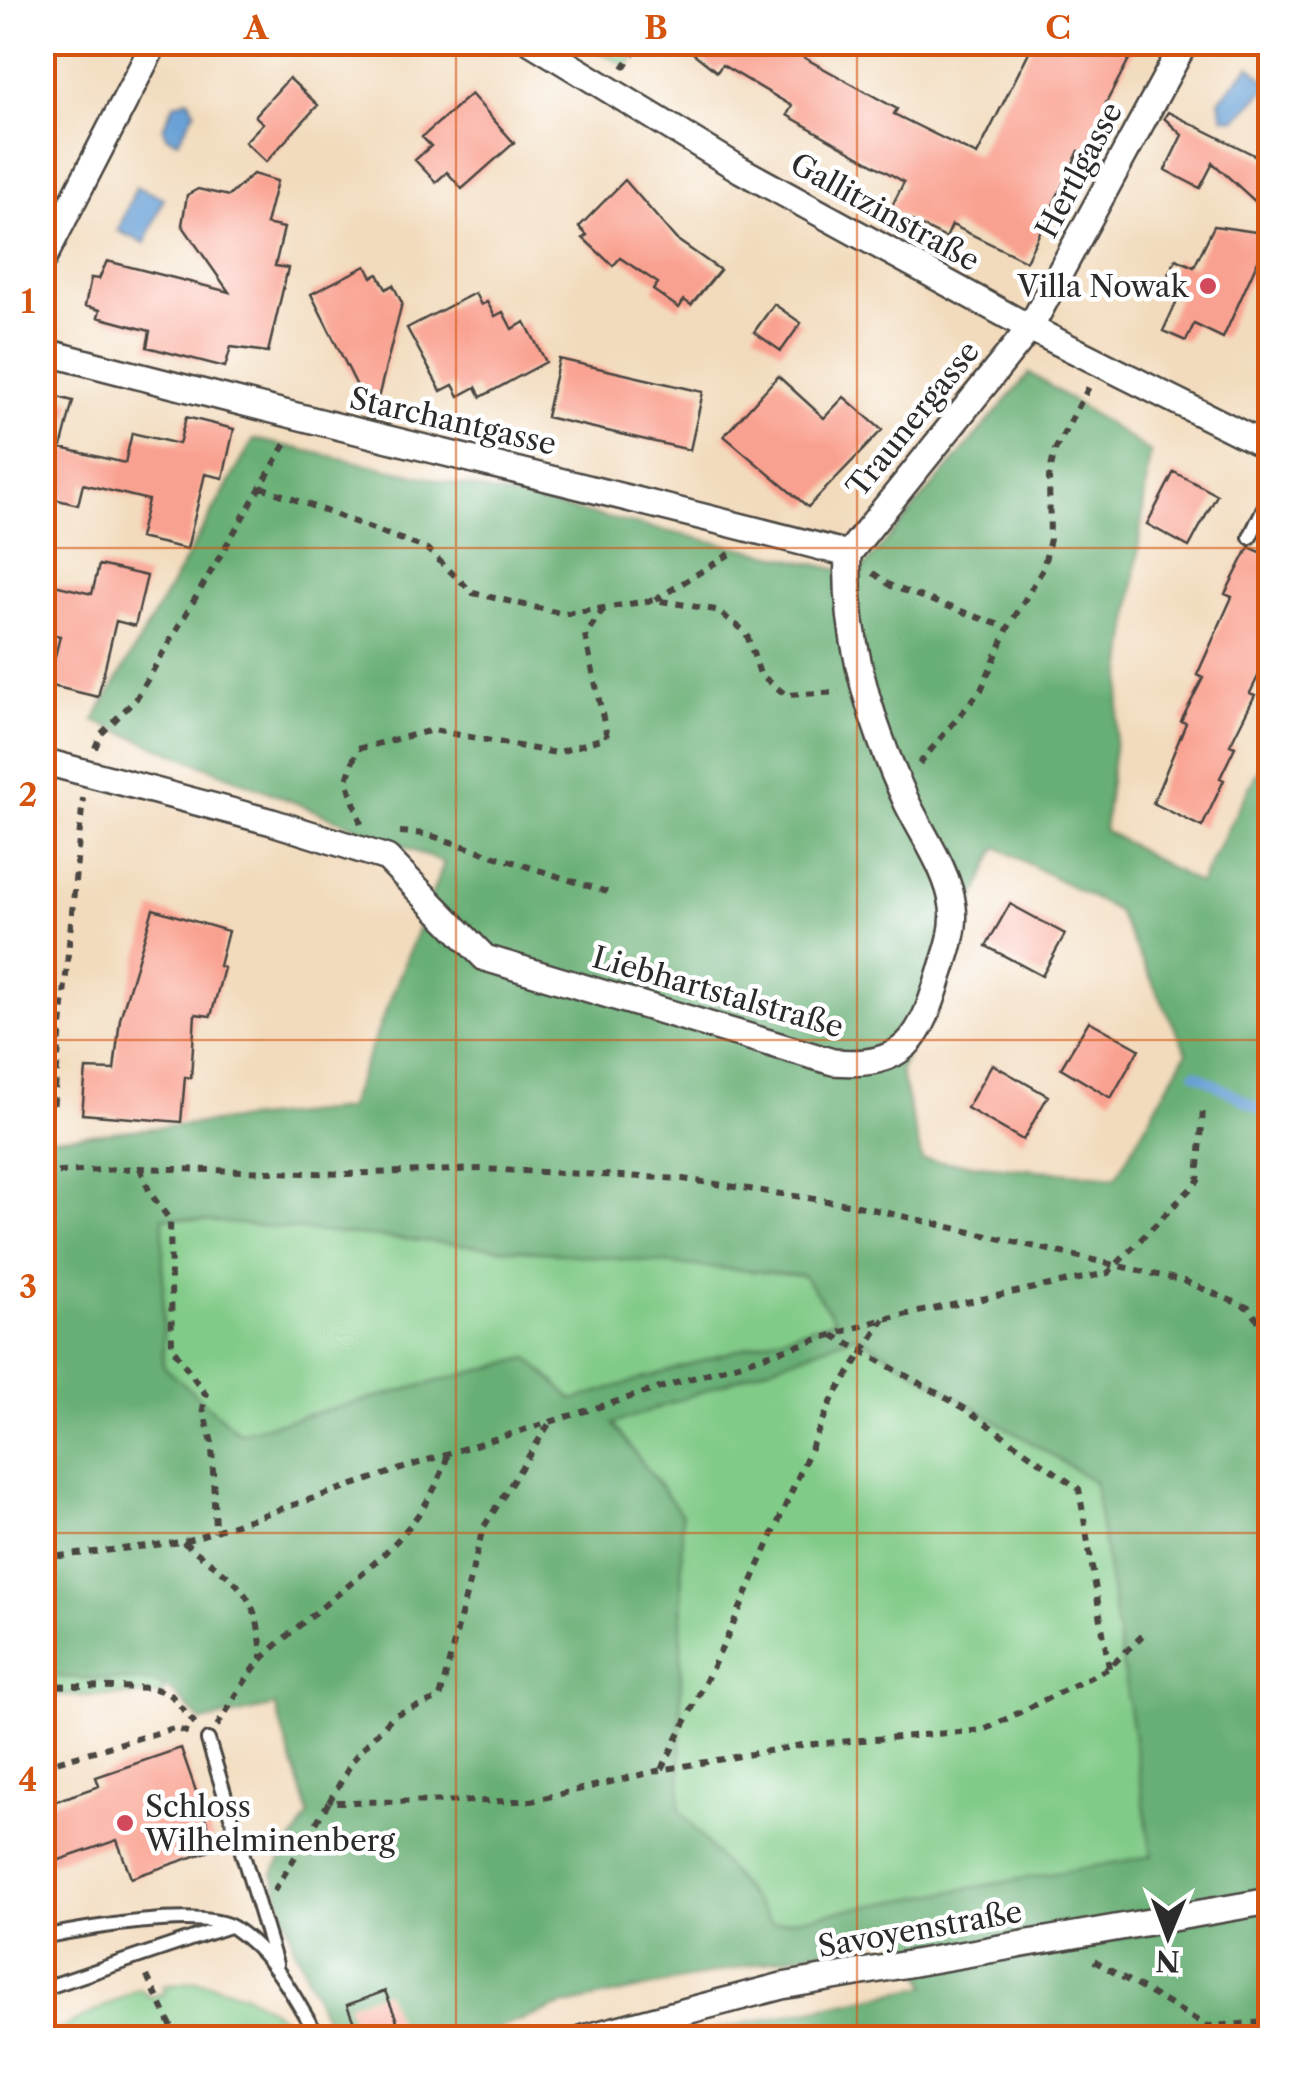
<svg xmlns="http://www.w3.org/2000/svg" width="1313" height="2081" font-family="'Libre Caslon Text',serif">
	<style>
		.green { fill: #81cb88; stroke: #567b5a; stroke-width: 2.5 }
		.forest { fill: #68af74; stroke: #4a6d50; stroke-width: 2.5; fill-rule: evenodd }
		.water { fill: #68a0d6; stroke: #4a6680; stroke-width: 2.5 }
		.lines { fill: none; stroke-linecap: round; stroke-linejoin: round }
		.stream { stroke: #68a0d6; stroke-width: 10 }
		.building { fill: #f9a190 }
		.service-casing { stroke: #494541; stroke-width: 18 }
		.minor-casing { stroke: #494541; stroke-width: 30 }
		.path { stroke: #494541; stroke-width: 6; stroke-dasharray: 8 8; stroke-linecap: butt }
		.service { stroke: #fff; stroke-width: 12 }
		.minor { stroke: #fff; stroke-width: 25 }
		.grid { fill: none; stroke: #d5540f; stroke-width: 2.5; stroke-opacity: 0.55 }
		.poi-dot { fill: #d1495b; stroke: #fff; stroke-width: 4 }
		.labels { text-anchor: middle; dominant-baseline: central; stroke-width: 9; stroke-linejoin: round; paint-order: stroke }
		.street-label { font-size: 30px; fill: #2b2b2b; stroke: #fff }
		.poi-label { font-size: 30px; fill: #2b2b2b; stroke: #fff; text-anchor: end }
		.neatline { fill: none; stroke: #d5540f; stroke-width: 4 }
		.grid-label { font-size: 32px; text-anchor: middle; font-weight: bold; fill: #d5540f }
	</style>
	<rect width="100%" height="100%" fill="#fff"/>
	<filter id="ink" filterUnits="userSpaceOnUse"><feTurbulence type="fractalNoise" baseFrequency=".01" numOctaves="2"/><feDisplacementMap in="SourceGraphic" scale="20" xChannelSelector="R" yChannelSelector="G"/><feConvolveMatrix kernelMatrix="1 2 1 2 8 2 1 2 1" color-interpolation-filters="sRGB"/></filter>
	<filter id="wash" filterUnits="userSpaceOnUse"><feTurbulence type="fractalNoise" baseFrequency=".0048" numOctaves="4" result="noise"/><feDisplacementMap in="SourceGraphic" scale="40" xChannelSelector="R" yChannelSelector="G"/><feGaussianBlur stdDeviation="2.25" result="paint"/><feColorMatrix in="noise" values="0 0 0 0 0 0 0 0 0 0 0 0 0 0 0 0 0 1.4 0 .05"/><feComposite in="paint" operator="in"/></filter>
	<g filter="url(#wash)">
		<rect width="100%" height="100%" fill="#f2dbbd"/>
		<path class="green" d="M 586,43 L 647,43 L 626,66 Z
			M 163,1216 L 804,1276 L 836,1321 L 573,1400 L 528,1358 L 239,1433 L 163,1366 Z
			M 856,1335 L 1095,1482 L 1152,1857 L 772,1923 L 680,1811 L 682,1515 L 613,1424 Z
			M 42,1676 L 156,1682 L 163,1685 L 163,1695 L 43,1696 Z
			M 196,1981 C 239,1989 274,2004 303,2038 L 43,2038 L 139,1989 L 150,1997 L 165,1993 L 163,1986 Z"/>
		<path class="forest" d="M 1030,373 L 1150,452 L 1104,830 L 1199,884 L 1270,747 L 1270,2038 L 674,2038 L 927,1986 L 903,1932 L 561,2006 L 471,2038 L 334,2038 L 293,1944 L 273,1873 L 309,1815 L 275,1706 L 202,1722 L 174,1693 L 156,1682 L 43,1676 L 43,1139 L 347,1109 L 444,863 L 94,721 L 254,439 L 858,574 ZM 997,847 L 1117,911 L 1187,1052 L 1116,1177 L 922,1160 L 900,1070 ZM 163,1217 L 804,1276 L 835,1320 L 573,1400 L 528,1358 L 239,1433 L 163,1366 ZM 856,1335 L 1094,1481 L 1152,1856 L 772,1923 L 680,1811 L 682,1515 L 613,1424 Z"/>
		<path class="water" d="M 1250,66 L 1270,85 L 1236,119 L 1223,117 L 1219,100 Z
			M 188,99 L 195,111 L 178,141 L 166,136 L 163,128 L 174,104 Z
			M 136,187 L 164,198 L 145,243 L 118,231 Z"/>
		<g class="lines">
			<path class="stream" d="M 1195,1073 L 1270,1115"/>
		</g>
		<g id="blocks">
			<path class="building" d="M 679,42 L 788,42 L 805,53 L 803,57 L 897,109 L 894,114 L 977,155 L 1034,42 L 1138,42 L 1105,105 L 1117,111 L 1093,158 L 1079,151 L 1026,261 L 952,225 L 946,238 L 890,210 L 904,182 L 787,115 L 792,106 L 722,65 L 717,72 Z
				M 289,78 L 318,105 L 266,162 L 245,142 L 263,123 L 255,116 Z
				M 471,94 L 514,143 L 462,189 L 447,172 L 436,182 L 415,160 L 431,146 L 422,137 Z
				M 1168,112 L 1270,163 L 1270,215 L 1213,163 L 1200,188 L 1165,170 L 1182,135 L 1164,118 Z
				M 253,174 L 277,181 L 266,224 L 284,228 L 275,266 L 288,268 L 268,352 L 231,347 L 225,367 L 147,347 L 150,331 L 98,317 L 100,310 L 85,306 L 91,278 L 99,279 L 107,261 L 229,292 L 182,225 L 187,195 L 198,189 L 229,196 Z
				M 625,180 L 676,239 L 720,270 L 691,305 L 684,300 L 679,308 L 653,290 L 658,283 L 620,258 L 613,266 L 583,238 L 587,235 L 579,227 Z
				M 1214,226 L 1270,234 L 1223,338 L 1194,324 L 1186,341 L 1163,331 L 1181,292 L 1164,284 L 1176,259 L 1194,267 Z
				M 366,266 L 372,277 L 378,274 L 386,289 L 393,285 L 402,303 L 373,418 L 311,294 Z
				M 475,293 L 481,305 L 487,302 L 495,316 L 503,312 L 512,329 L 525,322 L 546,362 L 481,397 L 476,387 L 459,396 L 453,385 L 441,391 L 407,328 Z
				M 774,304 L 801,323 L 781,351 L 754,332 Z
				M 559,359 L 703,392 L 690,450 L 546,417 Z
				M 778,376 L 824,418 L 844,397 L 882,430 L 808,507 L 724,436 Z
				M 42,393 L 73,401 L 61,448 L 125,463 L 132,433 L 179,444 L 186,417 L 234,429 L 223,478 L 205,474 L 187,549 L 139,538 L 148,500 L 83,484 L 78,505 L 42,496 Z
				M 1174,472 L 1217,495 L 1189,547 L 1147,524 Z
				M 1249,547 L 1270,556 L 1270,637 L 1260,657 L 1266,660 L 1250,693 L 1255,695 L 1230,745 L 1235,747 L 1220,778 L 1224,780 L 1202,827 L 1153,803 L 1186,723 L 1181,721 L 1203,678 L 1197,675 L 1232,597 L 1225,594 Z
				M 99,565 L 147,576 L 135,626 L 116,621 L 98,697 L 48,685 L 60,636 L 42,632 L 42,582 L 92,594 Z
				M 1010,904 L 1065,934 L 1042,976 L 986,946 Z
				M 153,909 L 228,931 L 219,966 L 224,968 L 211,1016 L 195,1014 L 191,1078 L 185,1077 L 181,1122 L 82,1114 L 86,1069 L 114,1070 L 120,1019 Z
				M 1089,1021 L 1139,1049 L 1111,1098 L 1061,1068 Z
				M 992,1064 L 1048,1096 L 1023,1140 L 967,1108 Z
				M 181,1748 L 216,1849 L 131,1878 L 117,1840 L 42,1866 L 42,1806 L 99,1786 L 96,1777 Z
				M 385,1991 L 404,2038 L 360,2038 L 347,2005 Z"/>
		</g>
	</g>
	<g filter="url(#ink)">
		<use href="#blocks" fill-opacity="0" stroke="#494541" stroke-width="2.5"/>
		<g class="lines">
			<defs>
				<path id="service" d="M 1250,537 L 1270,495
					M 208,1740 L 276,1964
					M 42,1937 C 82,1929 202,1907 234,1928 C 274,1955 295,1998 318,2038
					M 42,1989 L 229,1926"/>
				<path id="minor" d="M 531,42 L 741,170 L 1030,328 L 1270,448
					M 42,261 L 155,42
					M 42,351 C 310,422 580,484 848,554
					M 42,761 L 272,822 L 387,858 L 485,958 L 833,1062 C 906,1068 921,1038 940,974 C 947,953 956,929 953,907 C 949,872 922,834 907,803 C 871,725 844,640 848,554 L 1030,328 L 1185,42
					M 584,2038 L 782,1986 L 1270,1901"/>
			</defs>
			<use href="#service" class="service-casing"/>
			<use href="#minor" class="minor-casing"/>
			<path class="path" d="M 623,68 L 640,42
				M 261,487 L 427,549 L 473,593 L 564,614 L 655,600 L 716,610 L 746,632 L 760,674 L 786,695 L 839,692
				M 873,573 L 891,586 L 1008,628
				M 655,600 L 733,552
				M 95,748 L 101,734 L 136,699 L 287,442
				M 919,764 L 981,690 L 1008,628 L 1043,569 L 1050,539 L 1049,477 L 1055,450 L 1090,385
				M 361,824 L 347,780 L 357,749 L 433,730 L 556,753 L 607,737 L 585,635 L 604,609
				M 400,832 L 426,834 L 607,892
				M 42,1111 L 53,1110 L 83,798
				M 140,1168 L 150,1193 L 170,1220 L 172,1347 L 206,1395 L 203,1409 L 212,1443 L 215,1532
				M 42,1173 L 140,1168 L 344,1174 L 482,1169 L 683,1179 L 854,1205 L 1184,1281 L 1249,1308 L 1270,1337
				M 833,1335 L 964,1408 L 1079,1489 L 1109,1668
				M 183,1542 C 236,1583 258,1588 262,1658
				M 42,1558 L 182,1542 L 449,1453 L 884,1319 L 1108,1273 L 1198,1181 L 1203,1109
				M 42,1685 L 153,1688 L 171,1695 L 198,1727
				M 217,1726 C 232,1704 246,1675 265,1656 C 329,1594 422,1546 448,1454
				M 42,1766 L 174,1728 L 193,1734
				M 662,1769 L 726,1640 L 833,1398 L 884,1319
				M 329,1802 L 355,1757 L 394,1715 L 440,1698 L 483,1528 L 549,1424
				M 274,1891 L 329,1802 L 531,1801 L 661,1770 L 802,1745 L 984,1730 L 1109,1668 L 1143,1635
				M 1094,1961 L 1207,2026 L 1270,2022
				M 147,1976 L 177,2038
				M 1207,2026 L 1212,2038"/>
			<use href="#service" class="service"/>
			<use href="#minor" class="minor"/>
		</g>
	</g>
	<path class="grid" d="M 456,42 L 456,2038M 857,42 L 857,2038M 42,548 L 1270,548M 42,1040 L 1270,1040M 42,1533 L 1270,1533"/>
	<g class="poi-dot">
		<circle cx="1208" cy="286" r="10"/>
		<circle cx="125" cy="1823" r="10"/>
	</g>
	<g class="labels">
		<g class="street-label">
			<text transform="translate(1079 170) rotate(-62)">Hertlgasse</text>
			<text transform="translate(885 212) rotate(29)">Gallitzinstraße</text>
			<text transform="translate(913 419) rotate(-51)">Traunergasse</text>
			<text transform="translate(453 421) rotate(13)">Starchantgasse</text>
			<text transform="translate(718 992) rotate(16)">Liebhartstalstraße</text>
			<text transform="translate(920 1929) rotate(-10)">Savoyenstraße</text>
		</g>
		<g class="poi-label">
			<text x="1188" y="286">Villa Nowak</text>
			<text x="145" y="1806" text-anchor="start">Schloss<tspan x="145" dy="34">Wilhelminenberg</tspan></text>
		</g>
	</g>
	<rect width="1313" height="2081" fill="none" stroke="#fff" stroke-width="110"/>
	<g transform="translate(1168 1936) rotate(181)" stroke="#ffffff" stroke-width="8" paint-order="stroke">
	<path d="M0-8L18 38L0 25L-18 38Z" fill="#2b2b2b"/>
	<text y="-15" font-size="28" font-weight="bold" text-anchor="middle" fill="#2b2b2b">N</text>
	</g>
	<rect x="55" y="55" width="1203" height="1971" class="neatline"/>
	<g class="grid-label">
		<text x="256" y="39">A</text>
		<text x="656" y="39">B</text>
		<text x="1058" y="39">C</text>
		<text x="28" y="313">1</text>
		<text x="28" y="806">2</text>
		<text x="28" y="1298">3</text>
		<text x="28" y="1791">4</text>
	</g>
</svg>
